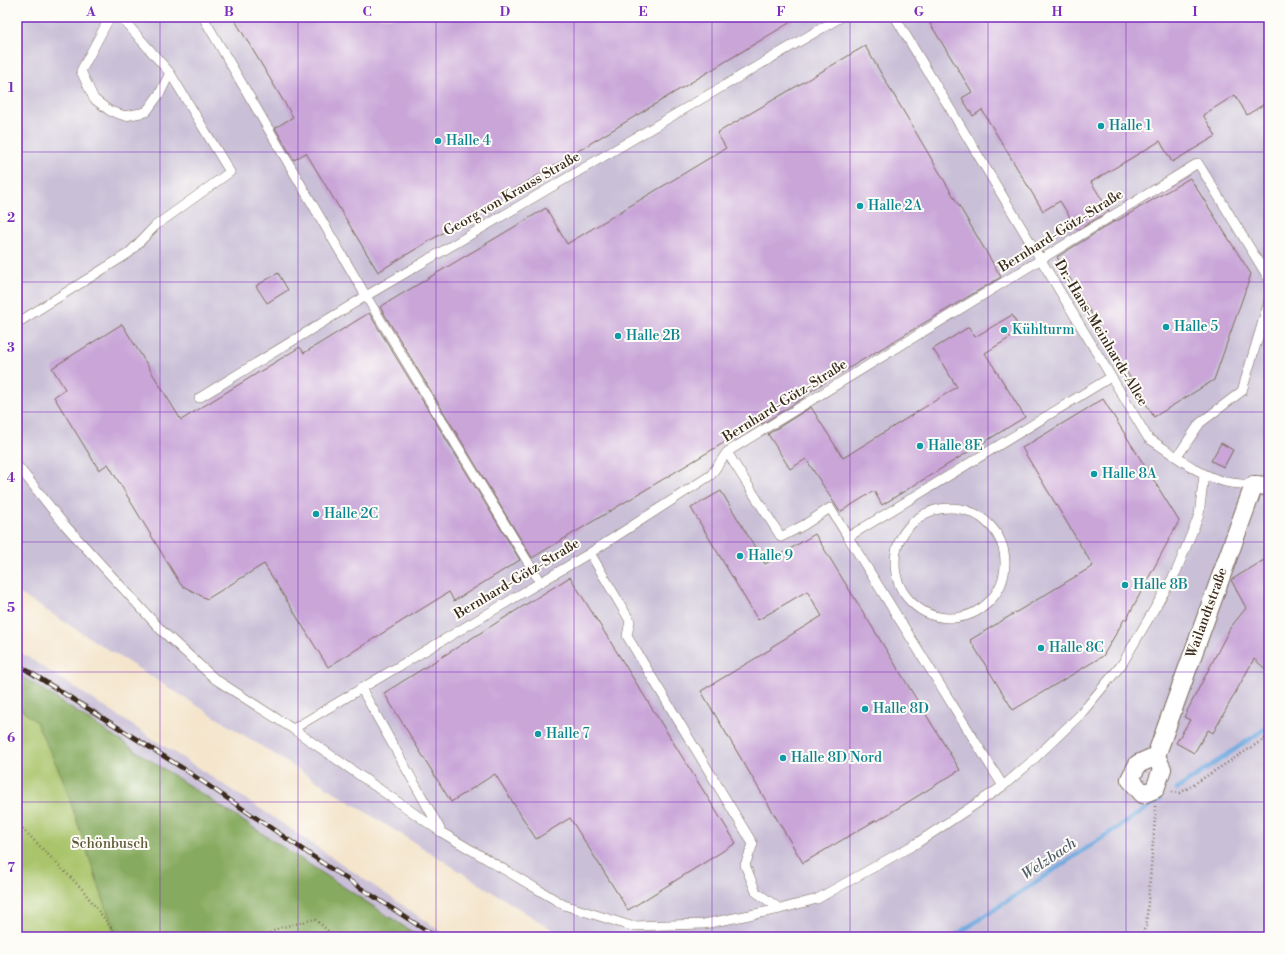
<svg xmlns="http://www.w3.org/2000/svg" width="1286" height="954" font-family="'Libre Bodoni',serif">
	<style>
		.industrial { fill: #c9bfd7 }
		.green { fill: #a9c46b; stroke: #727744 }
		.forest { fill: #86aa5f; stroke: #606a3e }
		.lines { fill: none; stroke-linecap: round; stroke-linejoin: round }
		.stream { stroke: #6faae0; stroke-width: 4.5 }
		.building { fill: #c9a5d8 }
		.lane-casing { stroke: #7c6b5b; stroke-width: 10 }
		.street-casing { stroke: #7c6b5b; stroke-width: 20 }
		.path { stroke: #7c6b5b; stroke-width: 2.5; stroke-dasharray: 1 3; stroke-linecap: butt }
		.lane { stroke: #fff; stroke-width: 9 }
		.street { stroke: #fff; stroke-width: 18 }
		.rail-casing { stroke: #3b2a1e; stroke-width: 4.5 }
		.rail { stroke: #fdfcf7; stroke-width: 3; stroke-dasharray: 9; stroke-linecap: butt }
		.grid { fill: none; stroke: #7b2cbf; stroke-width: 1; stroke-opacity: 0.55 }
		.culture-dot { fill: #0f9aa8; stroke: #fdfcf7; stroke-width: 1.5 }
		.labels { text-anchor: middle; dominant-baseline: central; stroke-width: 4; stroke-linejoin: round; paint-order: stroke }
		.culture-label { font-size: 14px; fill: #0d838f; stroke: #fdfcf7; text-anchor: start }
		.street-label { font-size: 14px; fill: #3b2a1e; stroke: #fdfcf7 }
		.park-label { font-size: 14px; fill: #5c5835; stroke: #fdfcf7 }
		.water-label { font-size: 15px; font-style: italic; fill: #505d6c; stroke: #fdfcf7 }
		.neatline { fill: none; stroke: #7b2cbf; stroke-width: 1.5 }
		.grid-label { font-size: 13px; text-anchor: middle; font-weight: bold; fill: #7b2cbf }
	</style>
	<rect width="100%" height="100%" fill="#fdfcf7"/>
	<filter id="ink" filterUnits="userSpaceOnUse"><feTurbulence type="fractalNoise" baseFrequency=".025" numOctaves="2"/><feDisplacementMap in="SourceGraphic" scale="8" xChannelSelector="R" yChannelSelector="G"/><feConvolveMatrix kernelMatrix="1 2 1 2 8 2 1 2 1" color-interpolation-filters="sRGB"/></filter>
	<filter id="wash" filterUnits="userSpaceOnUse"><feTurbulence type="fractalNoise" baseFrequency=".012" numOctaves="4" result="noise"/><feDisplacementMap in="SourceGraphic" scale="16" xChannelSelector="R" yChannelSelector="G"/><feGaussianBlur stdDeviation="0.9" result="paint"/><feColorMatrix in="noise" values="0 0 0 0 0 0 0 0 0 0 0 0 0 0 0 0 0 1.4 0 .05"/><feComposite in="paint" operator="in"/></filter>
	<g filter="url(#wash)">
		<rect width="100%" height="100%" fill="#f4e5cc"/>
		<path class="industrial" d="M 17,17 L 1269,17 L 1269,937 L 564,937 L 17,592 Z
			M 17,650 L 264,811 L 449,937 L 420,937 L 17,673 Z"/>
		<path class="green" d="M 17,673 L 420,937 L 17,937 Z"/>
		<path class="forest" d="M 17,673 L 420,937 L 116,937 L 62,777 L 36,722 L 17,706 Z"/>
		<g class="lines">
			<path class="stream" d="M 1177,789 L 1269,726
				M 953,937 L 1159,800"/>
		</g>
		<g id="blocks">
			<path class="building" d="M 233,17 L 799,17 L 378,272 L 306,153 L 294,160 L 275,128 L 293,117 Z
				M 926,17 L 1269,17 L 1269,101 L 1247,115 L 1235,95 L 1203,115 L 1216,136 L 1172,162 L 1160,141 L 1091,182 L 1109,211 L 1078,230 L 1060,201 L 1043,211 L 982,110 L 973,116 L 962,98 L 972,92 Z
				M 865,46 L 1001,277 L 804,395 L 805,397 L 762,424 L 760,421 L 532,558 L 380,307 L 546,208 L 567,244 L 726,148 L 717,133 Z
				M 1190,178 L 1251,274 L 1214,380 L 1154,417 L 1057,257 L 1115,221 L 1115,222 Z
				M 278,273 L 288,290 L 267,303 L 256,286 Z
				M 369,313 L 520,560 L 454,601 L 449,592 L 328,667 L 264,564 L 207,599 L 181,585 L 108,464 L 99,470 L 54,397 L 65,389 L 52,368 L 122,324 L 181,420 L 300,347 L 304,353 Z
				M 1012,315 L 1021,331 L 985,353 L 1025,417 L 882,505 L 874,491 L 840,512 L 806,459 L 790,469 L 768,434 L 811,407 L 843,458 L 957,387 L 933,349 L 969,327 L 975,337 Z
				M 1103,399 L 1179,521 L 1126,620 L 1125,618 L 1103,656 L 1013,710 L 970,640 L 1093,566 L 1022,448 Z
				M 1221,443 L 1233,450 L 1224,467 L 1211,461 Z
				M 721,491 L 765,564 L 815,534 L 960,770 L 877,821 L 876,820 L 803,863 L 701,691 L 771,649 L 771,647 L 822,616 L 807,591 L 758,620 L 691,508 Z
				M 1269,557 L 1269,672 L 1254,659 L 1213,733 L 1208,730 L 1194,753 L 1176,743 L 1190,720 L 1184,717 L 1230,628 L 1246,608 L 1231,580 Z
				M 570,577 L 736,843 L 628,910 L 570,818 L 536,839 L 495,774 L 451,802 L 384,693 Z"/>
		</g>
	</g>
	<g filter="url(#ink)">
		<use href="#blocks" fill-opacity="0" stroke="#7c6b5b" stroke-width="1"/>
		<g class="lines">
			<defs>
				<path id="lane" d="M 121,17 L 170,73
					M 203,17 L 366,296 L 540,582
					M 895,17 L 1148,438 C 1172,453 1199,476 1226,482 C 1235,484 1245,484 1254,485
					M 22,320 L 129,253 L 155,226 L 230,172 L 170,73 L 160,93 L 146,112 L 125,116 L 110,111 L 94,99 L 81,71 L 110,17
					M 199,398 L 366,296 L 841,17
					M 727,452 L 781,537 L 804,525 L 830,508 L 848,537 L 1111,377
					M 1177,457 L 1200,423 L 1242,391 L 1269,301
					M 17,465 L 63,523 L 162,631 L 215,679 L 293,729
					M 1204,475 L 1199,515 L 1176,572 L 1122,664 L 1080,715 L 1031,762 L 1003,786 L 917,843 L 817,899 L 780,909 L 704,924 L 631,926 L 564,905 L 441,832 L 293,729 L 590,553 L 711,475 L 727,452 L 1198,163 L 1269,279
					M895 563a55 55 0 1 1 110 0a55 55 0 1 1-110 0Z
					M 848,537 L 1003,786
					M 590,553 L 630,621 L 627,636 L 753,844 L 745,865 L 756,892 L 780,909
					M 361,688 L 440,829"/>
				<path id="street" d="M 1156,756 L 1138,764 L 1130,779 L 1143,794 L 1155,789 L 1162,769 L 1156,756 L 1254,485 L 1269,486"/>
			</defs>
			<use href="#lane" class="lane-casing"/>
			<use href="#street" class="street-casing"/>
			<path class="path" d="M 1172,792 L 1180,793 L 1269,736
				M 17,823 L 82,889 L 118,937
				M 263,937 L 279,928 L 315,919 L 335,937
				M 1140,937 L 1146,926 L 1155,818 L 1155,806"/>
			<use href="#lane" class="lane"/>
			<use href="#street" class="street"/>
			<defs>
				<path id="rail" d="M 17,664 L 184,769 L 333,870 L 436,937"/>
			</defs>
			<use href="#rail" class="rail-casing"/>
			<use href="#rail" class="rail"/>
		</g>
	</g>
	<path class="grid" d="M 160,17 L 160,937M 298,17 L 298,937M 436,17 L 436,937M 574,17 L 574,937M 712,17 L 712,937M 850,17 L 850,937M 988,17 L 988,937M 1126,17 L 1126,937M 17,152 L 1269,152M 17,282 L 1269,282M 17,412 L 1269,412M 17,542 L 1269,542M 17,672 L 1269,672M 17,802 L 1269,802"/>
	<g class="culture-dot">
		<circle cx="1101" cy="126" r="4"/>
		<circle cx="438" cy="141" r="4"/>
		<circle cx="860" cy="206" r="4"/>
		<circle cx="1166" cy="327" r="4"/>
		<circle cx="1004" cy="330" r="4"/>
		<circle cx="618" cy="336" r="4"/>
		<circle cx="920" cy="446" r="4"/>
		<circle cx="1094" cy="474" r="4"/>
		<circle cx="316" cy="514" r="4"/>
		<circle cx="740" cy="556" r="4"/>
		<circle cx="1125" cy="585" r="4"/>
		<circle cx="1041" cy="648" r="4"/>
		<circle cx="865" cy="709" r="4"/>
		<circle cx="538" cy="734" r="4"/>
		<circle cx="783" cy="758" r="4"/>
	</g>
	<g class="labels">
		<g class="culture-label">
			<text x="1109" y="126">Halle 1</text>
			<text x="446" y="141">Halle 4</text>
			<text x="868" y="206">Halle 2A</text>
			<text x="1174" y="327">Halle 5</text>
			<text x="1012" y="330">Kühlturm</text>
			<text x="626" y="336">Halle 2B</text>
			<text x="928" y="446">Halle 8E</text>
			<text x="1102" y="474">Halle 8A</text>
			<text x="324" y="514">Halle 2C</text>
			<text x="748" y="556">Halle 9</text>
			<text x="1133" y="585">Halle 8B</text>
			<text x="1049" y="648">Halle 8C</text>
			<text x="873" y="709">Halle 8D</text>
			<text x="546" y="734">Halle 7</text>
			<text x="791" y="758">Halle 8D Nord</text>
		</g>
		<g class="street-label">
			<text transform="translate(512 194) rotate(-30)">Georg von Krauss Straße</text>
			<text transform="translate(1061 231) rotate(-32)">Bernhard-Götz-Straße</text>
			<text transform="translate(1101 333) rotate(59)">Dr.-Hans-Meinhardt-Allee</text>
			<text transform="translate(785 401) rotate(-32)">Bernhard-Götz-Straße</text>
			<text transform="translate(517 579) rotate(-31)">Bernhard-Götz-Straße</text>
			<text transform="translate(1207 613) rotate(-70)">Wailandtstraße</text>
		</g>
		<g class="park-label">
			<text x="110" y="844">Schönbusch</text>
		</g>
		<g class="water-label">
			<text transform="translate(1049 859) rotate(-34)">Welzbach</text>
		</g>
	</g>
	<rect width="1286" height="954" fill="none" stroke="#fdfcf7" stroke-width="44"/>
	<rect x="22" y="22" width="1242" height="910" class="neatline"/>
	<g class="grid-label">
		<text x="91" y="16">A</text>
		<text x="229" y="16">B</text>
		<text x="367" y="16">C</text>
		<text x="505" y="16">D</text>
		<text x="643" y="16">E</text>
		<text x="781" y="16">F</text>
		<text x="919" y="16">G</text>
		<text x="1057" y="16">H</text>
		<text x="1195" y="16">I</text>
		<text x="11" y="92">1</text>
		<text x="11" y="222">2</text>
		<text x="11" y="352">3</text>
		<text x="11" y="482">4</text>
		<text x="11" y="612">5</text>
		<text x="11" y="742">6</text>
		<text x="11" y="872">7</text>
	</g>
</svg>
